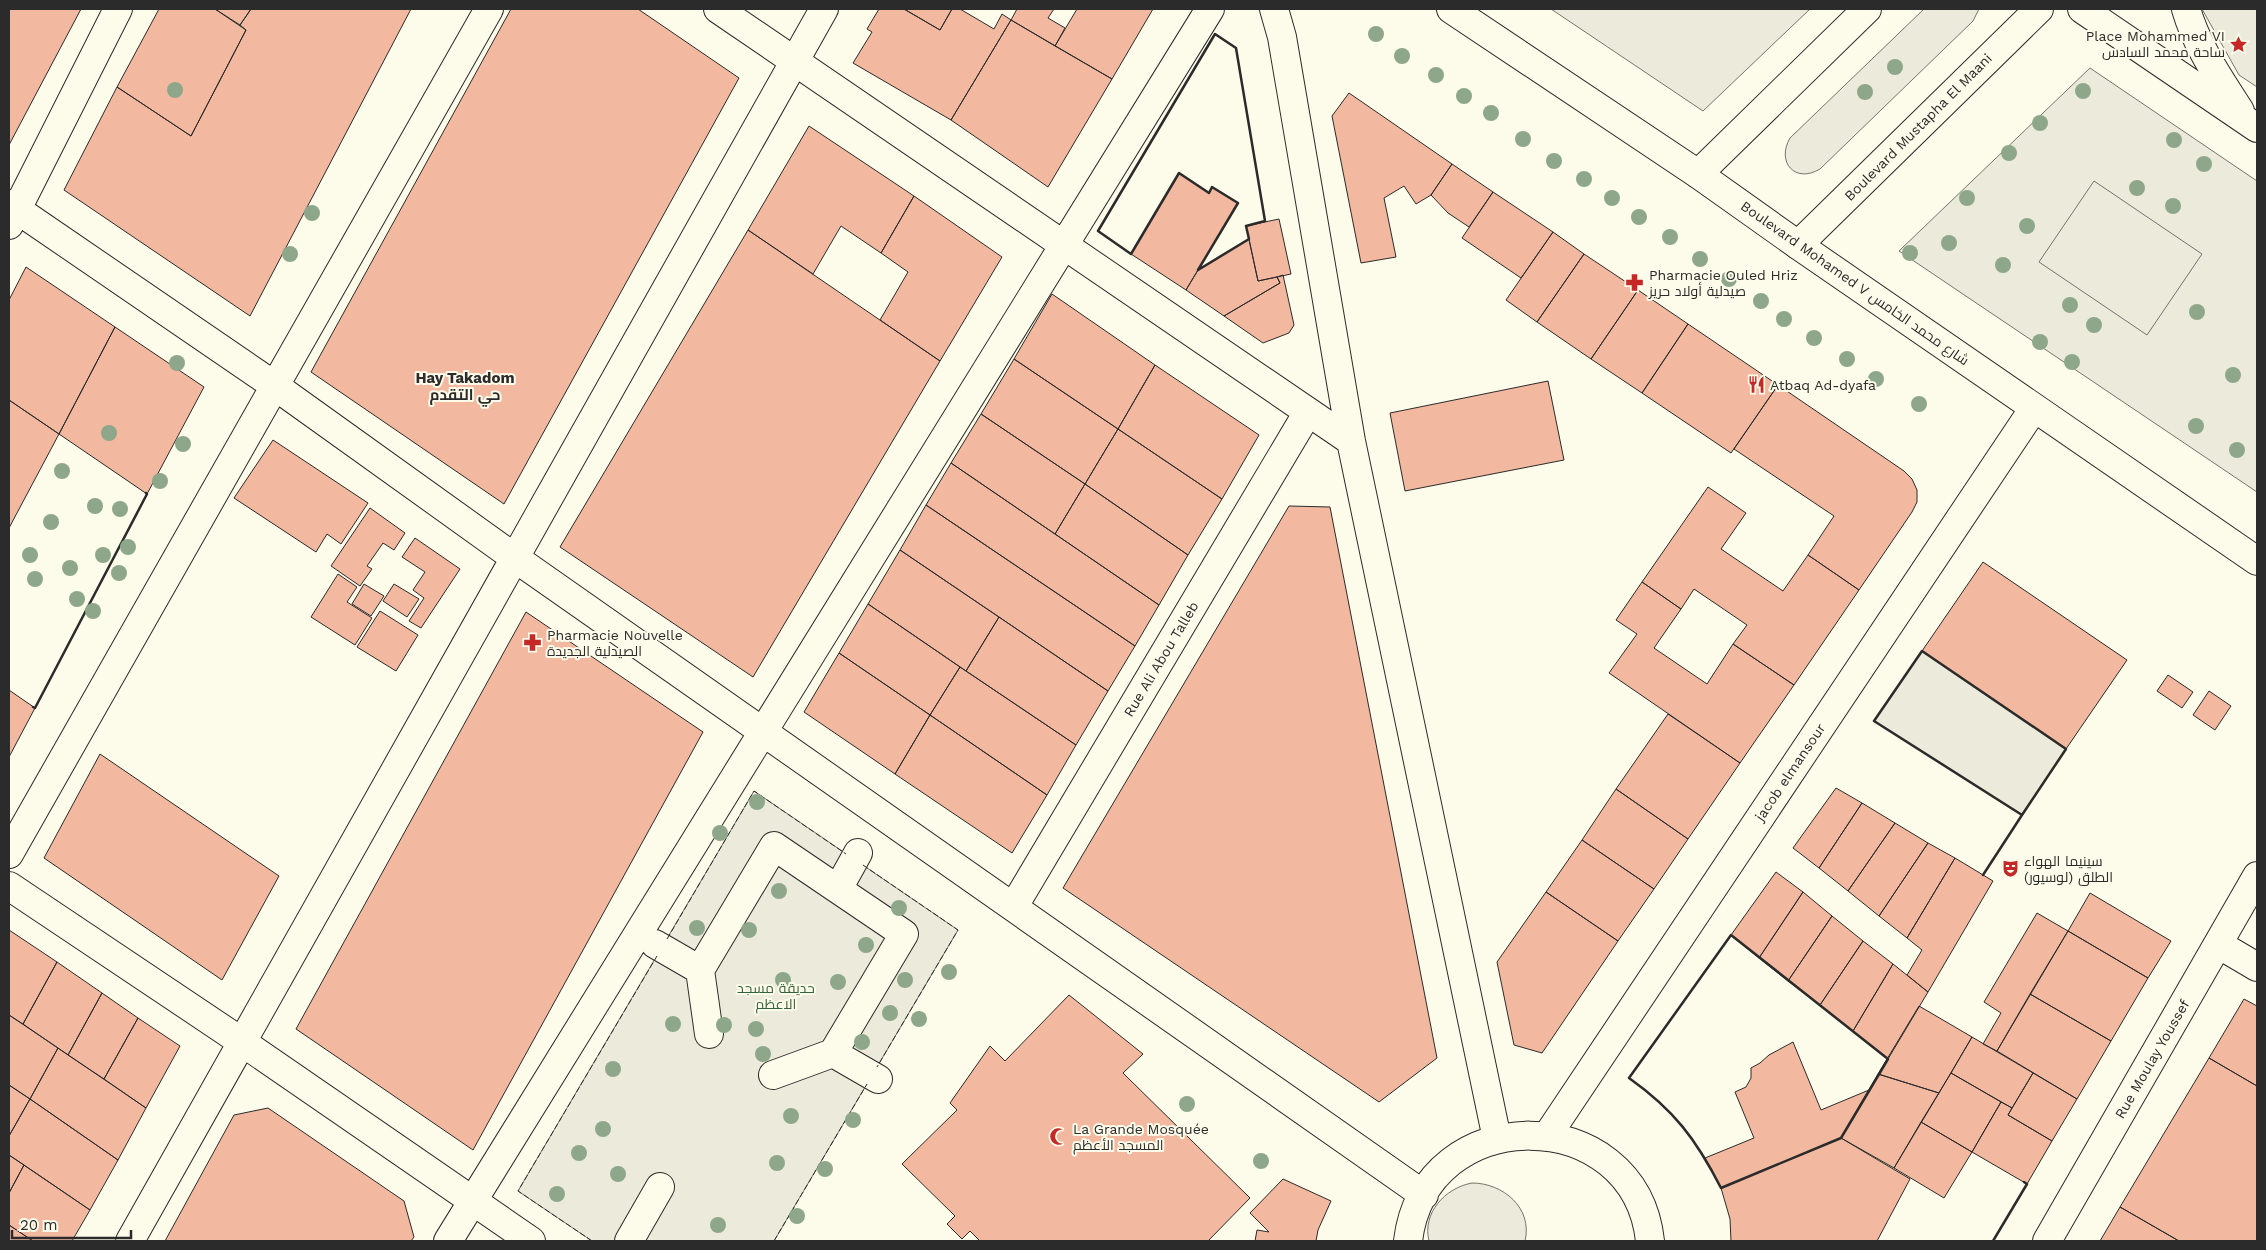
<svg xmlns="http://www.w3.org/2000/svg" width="2266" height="1250" font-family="'Work Sans',Cairo,sans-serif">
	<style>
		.green { fill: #ecebdb; stroke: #74746e }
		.parking { fill: #eceadb; stroke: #74746e }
		.building { fill: #f2b8a0; stroke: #2b2b2b }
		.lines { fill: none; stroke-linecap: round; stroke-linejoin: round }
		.street-casing { stroke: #2b2b2b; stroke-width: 30 }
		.secondary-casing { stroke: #2b2b2b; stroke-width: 30 }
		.primary-casing { stroke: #2b2b2b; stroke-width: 30 }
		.street { stroke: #fdfbea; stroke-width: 28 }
		.secondary { stroke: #fdfbea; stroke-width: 28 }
		.primary { stroke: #fdfbea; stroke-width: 28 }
		.fence { stroke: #2b2b2b; stroke-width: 1; stroke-dasharray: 6 2.5; stroke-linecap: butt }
		.wall { stroke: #2b2b2b; stroke-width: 2.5 }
		.tree { fill: #8ea78a }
		.labels { text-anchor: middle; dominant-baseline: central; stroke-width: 4; stroke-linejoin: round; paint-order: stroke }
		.poi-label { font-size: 14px; fill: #2b2b2b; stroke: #fdfbea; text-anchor: start }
		.street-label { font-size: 14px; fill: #2b2b2b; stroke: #fdfbea }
		.park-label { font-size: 14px; fill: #34623c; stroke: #fdfbea }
		.neighbourhood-label { font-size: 15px; font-weight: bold; fill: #2b2b2b; stroke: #fdfbea }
	</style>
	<rect width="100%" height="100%" fill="#fdfbea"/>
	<path class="green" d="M 1551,9 L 1810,9 L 1703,111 Z
		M 1924,9 L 1979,9 L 1973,21 L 1820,169 C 1795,184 1776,162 1790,138 Z
		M 2090,68 L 2257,181 L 2257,492 L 1899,251 Z
		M 1922,651 L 2066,749 L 2022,815 L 1874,721 Z
		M 754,791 L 958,930 L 774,1241 L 592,1241 L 518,1191 Z
		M 1472,1183 C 1503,1183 1533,1208 1525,1241 L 1429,1241 C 1422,1213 1445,1188 1472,1183 Z"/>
	<path class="parking" d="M 2202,9 L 2257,9 L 2257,87 L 2239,75 Z
		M 2094,181 L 2202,254 L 2147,335 L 2039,262 Z"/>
	<path class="building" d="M 9,9 L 81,9 L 9,145 Z
		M 159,9 L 215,9 L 246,30 L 191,136 L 117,87 Z
		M 215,9 L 251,9 L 240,25 Z
		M 251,9 L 411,9 L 250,316 L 64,190 L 117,87 L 191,136 L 246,30 L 240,25 Z
		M 511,9 L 638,9 L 739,78 L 504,504 L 311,372 Z
		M 879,9 L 904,9 L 940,30 L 952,9 L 960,9 L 994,29 L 1002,14 L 1011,20 L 951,120 L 853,63 L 872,32 L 867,29 Z
		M 904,9 L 952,9 L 940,30 Z
		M 1017,9 L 1054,9 L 1048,18 L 1065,28 L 1055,46 L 1011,20 Z
		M 1077,9 L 1153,9 L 1112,79 L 1055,46 Z
		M 1011,20 L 1112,79 L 1048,187 L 951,120 Z
		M 1349,93 L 1452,164 L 1431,195 L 1416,204 L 1404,186 L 1384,198 L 1396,257 L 1361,263 L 1332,116 Z
		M 809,126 L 914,196 L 881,253 L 841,226 L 813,274 L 748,230 Z
		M 1452,164 L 1493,192 L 1469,227 L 1448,213 L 1431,195 Z
		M 1179,173 L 1209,193 L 1212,187 L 1238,203 L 1186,290 L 1131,254 Z
		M 1493,192 L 1553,232 L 1521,278 L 1462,238 Z
		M 914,196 L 1002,257 L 940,361 L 880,320 L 908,272 L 881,253 Z
		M 1279,219 L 1291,274 L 1258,281 L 1246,226 Z
		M 748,230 L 940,361 L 753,677 L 560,547 Z
		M 1553,232 L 1584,254 L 1537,322 L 1506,300 Z
		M 1249,239 L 1258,281 L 1277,277 L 1280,283 L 1224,316 L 1186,290 L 1198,270 Z
		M 1584,254 L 1638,290 L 1591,359 L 1537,322 Z
		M 26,267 L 115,327 L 59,434 L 9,400 L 9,300 Z
		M 1283,275 L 1294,325 L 1289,333 L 1263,343 L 1224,316 L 1280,283 L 1277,277 Z
		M 1638,290 L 1688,324 L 1642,393 L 1591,359 Z
		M 1052,294 L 1155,365 L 1118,429 L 1014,359 Z
		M 1688,324 L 1778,385 L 1731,453 L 1642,393 Z
		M 115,327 L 204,387 L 147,494 L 59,434 Z
		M 1014,359 L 1118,429 L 1085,484 L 981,414 Z
		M 1155,365 L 1259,435 L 1222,499 L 1118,429 Z
		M 1548,381 L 1564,460 L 1405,491 L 1390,413 Z
		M 1778,385 L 1904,471 L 1912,479 L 1917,490 L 1917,502 L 1912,512 L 1859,590 L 1808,555 L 1834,516 L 1734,449 Z
		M 9,400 L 59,434 L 9,528 Z
		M 981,414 L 1085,484 L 1055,534 L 951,463 Z
		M 1118,429 L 1222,499 L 1188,555 L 1085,484 Z
		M 273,440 L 368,503 L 341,544 L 327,534 L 316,552 L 234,498 Z
		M 951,463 L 1159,605 L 1135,646 L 926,505 Z
		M 1085,484 L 1188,555 L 1159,605 L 1055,534 Z
		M 1708,487 L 1746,513 L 1721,549 L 1783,591 L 1808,555 L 1859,590 L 1794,685 L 1733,644 L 1747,625 L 1694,589 L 1681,609 L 1642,582 Z
		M 926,505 L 1135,646 L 1108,691 L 900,550 Z
		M 1289,506 L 1330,507 L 1437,1058 L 1379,1102 L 1063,888 Z
		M 370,508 L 405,533 L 394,550 L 383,543 L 367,566 L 372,569 L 360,586 L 331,566 Z
		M 415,538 L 460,569 L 421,628 L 409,621 L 424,598 L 413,590 L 425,572 L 402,557 Z
		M 900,550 L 999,617 L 966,671 L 868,604 Z
		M 1983,562 L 2127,660 L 2066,749 L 1922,651 Z
		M 338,574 L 357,587 L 347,602 L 372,618 L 355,645 L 311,617 Z
		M 1642,582 L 1681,609 L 1654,648 L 1707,684 L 1733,644 L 1794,685 L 1740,763 L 1609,673 L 1637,634 L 1616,620 Z
		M 364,584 L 384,596 L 371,616 L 352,604 Z
		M 394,584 L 419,599 L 407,617 L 383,601 Z
		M 868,604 L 960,667 L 930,715 L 839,653 Z
		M 380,611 L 418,635 L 396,671 L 357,647 Z
		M 526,612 L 703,732 L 473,1150 L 296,1029 Z
		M 999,617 L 1108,691 L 1076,745 L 966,671 Z
		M 839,653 L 930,715 L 895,774 L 804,712 Z
		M 960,667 L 1076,745 L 1047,795 L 930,715 Z
		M 2168,675 L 2193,692 L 2182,708 L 2157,691 Z
		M 9,690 L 35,708 L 9,757 Z
		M 2209,691 L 2231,706 L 2215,730 L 2193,715 Z
		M 1668,714 L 1740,763 L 1688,839 L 1616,789 Z
		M 930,715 L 1047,795 L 1012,853 L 895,774 Z
		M 100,754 L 279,876 L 222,980 L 44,858 Z
		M 1836,788 L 1862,803 L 1819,868 L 1793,848 Z
		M 1616,789 L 1688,839 L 1654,889 L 1582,840 Z
		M 1862,803 L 1895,823 L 1848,891 L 1819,868 Z
		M 1895,823 L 1928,843 L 1879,916 L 1848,891 Z
		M 1582,840 L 1654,889 L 1618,941 L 1546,892 Z
		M 1928,843 L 1955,858 L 1907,938 L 1879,916 Z
		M 1955,858 L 1993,881 L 1928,992 L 1907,975 L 1922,950 L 1907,938 Z
		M 1776,872 L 1803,892 L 1759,958 L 1731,935 Z
		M 1546,892 L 1618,941 L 1542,1053 L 1514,1045 L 1497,962 Z
		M 1803,892 L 1832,916 L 1788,981 L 1759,958 Z
		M 2090,893 L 2171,941 L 2148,978 L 2068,931 Z
		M 2037,913 L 2068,931 L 1997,1051 L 1983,1044 L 2001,1013 L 1984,1002 Z
		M 1832,916 L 1863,941 L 1820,1005 L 1788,981 Z
		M 9,930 L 57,962 L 23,1024 L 9,1015 Z
		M 2068,931 L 2148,978 L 2111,1041 L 2030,994 Z
		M 1863,941 L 1893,964 L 1853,1031 L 1820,1005 Z
		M 57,962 L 102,993 L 68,1055 L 23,1024 Z
		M 1893,964 L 1928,992 L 1888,1059 L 1853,1031 Z
		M 102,993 L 138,1018 L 104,1079 L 68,1055 Z
		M 2030,994 L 2111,1041 L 2077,1099 L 1997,1051 Z
		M 1069,995 L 1143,1054 L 1123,1073 L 1250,1198 L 1208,1241 L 980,1241 L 970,1231 L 962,1239 L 947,1224 L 955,1216 L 902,1164 L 957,1110 L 950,1103 L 990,1046 L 1005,1061 Z
		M 2244,999 L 2257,1006 L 2257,1086 L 2209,1058 Z
		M 1919,1006 L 1972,1037 L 1939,1093 L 1878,1074 Z
		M 9,1015 L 58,1048 L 30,1099 L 9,1085 Z
		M 138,1018 L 180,1046 L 146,1108 L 104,1079 Z
		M 1972,1037 L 2033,1073 L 2012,1108 L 1951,1073 Z
		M 1793,1042 L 1821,1110 L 1869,1090 L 1841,1138 L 1721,1188 L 1705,1158 L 1754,1138 L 1735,1092 L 1746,1087 L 1751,1078 L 1751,1068 L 1760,1063 L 1769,1055 Z
		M 58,1048 L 146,1108 L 118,1160 L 30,1099 Z
		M 2209,1058 L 2257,1086 L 2257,1241 L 2179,1241 L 2120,1207 Z
		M 1951,1073 L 2001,1102 L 1972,1152 L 1921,1122 Z
		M 2033,1073 L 2077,1099 L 2052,1141 L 2008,1115 Z
		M 1878,1074 L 1939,1093 L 1894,1168 L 1841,1138 Z
		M 9,1085 L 30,1099 L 9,1136 Z
		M 30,1099 L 118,1160 L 90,1210 L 9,1155 L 9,1136 Z
		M 2001,1102 L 2012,1108 L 2008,1115 L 2052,1141 L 2027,1184 L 1972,1152 Z
		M 268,1108 L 404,1201 L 414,1237 L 411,1241 L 165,1241 L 234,1115 Z
		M 1921,1122 L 1972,1152 L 1944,1198 L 1894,1168 Z
		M 1841,1138 L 1910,1179 L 1877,1241 L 1731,1241 L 1730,1219 L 1721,1188 Z
		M 9,1155 L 24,1165 L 9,1193 Z
		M 24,1165 L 90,1210 L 72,1241 L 33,1241 L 9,1225 L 9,1193 Z
		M 1283,1179 L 1331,1201 L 1318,1230 L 1316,1241 L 1255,1241 L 1257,1230 L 1269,1232 L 1250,1213 Z
		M 2120,1207 L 2179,1241 L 2100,1241 Z
		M 9,1225 L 33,1241 L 9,1241 Z"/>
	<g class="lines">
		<defs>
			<path id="street" d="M 718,9 L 1351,441
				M 1274,9 L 1282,37 L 1351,441 L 1497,1139
				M 9,204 L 275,386 L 515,558 L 1424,1195
				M 9,225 L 118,9
				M 9,854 L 489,9
				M 9,886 L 242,1042 L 531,1241
				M 838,889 L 858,853
				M 1014,906 L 1308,412
				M 655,944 L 700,970
				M 2218,944 L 2257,967
				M 709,1034 L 700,970 L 774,846 L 904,934 L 833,1053 L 773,1075
				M 833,1053 L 878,1079
				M 1547,1136 L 2034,408
				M 130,1241 L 824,9
				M 448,1241 L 1210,9
				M 629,1241 L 660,1187
				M 1408,1241 C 1425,1100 1635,1101 1650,1241
				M 2047,1241 L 2257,876"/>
			<path id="secondary" d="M 1698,174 L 1867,9
				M 1798,245 L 2039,9"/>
			<path id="primary" d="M 1451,9 L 1698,174 L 1798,245 L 2257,561
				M 2082,9 L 2257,128
				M 2186,9 C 2197,47 2219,78 2240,111"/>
		</defs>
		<use href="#street" class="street-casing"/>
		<use href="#secondary" class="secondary-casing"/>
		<use href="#primary" class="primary-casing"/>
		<use href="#street" class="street"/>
		<use href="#secondary" class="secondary"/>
		<use href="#primary" class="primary"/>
		<path class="fence" d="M 863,865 L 958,930 L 877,1067
			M 667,939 L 754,791 L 846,854
			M 592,1241 L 518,1191 L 657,956
			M 774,1241 L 867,1084"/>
		<path class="wall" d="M 1215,34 L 1236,48 L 1265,221 L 1246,226 L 1249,239 L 1198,270 L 1238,203 L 1212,187 L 1209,193 L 1179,173 L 1131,254 L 1098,231 Z
			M 1922,651 L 2066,749 L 2022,815 L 1874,721 Z
			M 33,707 L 35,708 L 147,494 L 146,493
			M 1983,875 L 2022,815
			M 1731,935 L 1888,1059 L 1841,1138 L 1721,1188 C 1696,1139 1674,1110 1629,1078 Z
			M 1993,1241 L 2027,1184 L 2024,1182"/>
	</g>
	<g class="tree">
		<circle cx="1376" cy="34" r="8"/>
		<circle cx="1402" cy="56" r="8"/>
		<circle cx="1895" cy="67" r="8"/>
		<circle cx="1436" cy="75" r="8"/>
		<circle cx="175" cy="90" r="8"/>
		<circle cx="2083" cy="91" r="8"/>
		<circle cx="1865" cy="92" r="8"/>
		<circle cx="1464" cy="96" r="8"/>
		<circle cx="1491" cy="113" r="8"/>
		<circle cx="2040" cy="123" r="8"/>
		<circle cx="1523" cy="139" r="8"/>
		<circle cx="2174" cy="140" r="8"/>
		<circle cx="2009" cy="153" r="8"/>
		<circle cx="1554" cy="161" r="8"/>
		<circle cx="2204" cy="164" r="8"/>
		<circle cx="1584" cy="179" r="8"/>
		<circle cx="2137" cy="188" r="8"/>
		<circle cx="1612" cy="198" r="8"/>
		<circle cx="1967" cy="198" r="8"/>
		<circle cx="2173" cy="206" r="8"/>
		<circle cx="312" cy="213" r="8"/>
		<circle cx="1639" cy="217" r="8"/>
		<circle cx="2027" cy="226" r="8"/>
		<circle cx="1670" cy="237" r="8"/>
		<circle cx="1949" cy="243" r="8"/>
		<circle cx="1910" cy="253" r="8"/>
		<circle cx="290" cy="254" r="8"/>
		<circle cx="1700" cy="259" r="8"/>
		<circle cx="2003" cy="265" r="8"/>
		<circle cx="1729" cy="279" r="8"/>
		<circle cx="1761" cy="301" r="8"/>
		<circle cx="2070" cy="305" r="8"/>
		<circle cx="2197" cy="312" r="8"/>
		<circle cx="1784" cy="319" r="8"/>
		<circle cx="2094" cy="325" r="8"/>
		<circle cx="1814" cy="338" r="8"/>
		<circle cx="2040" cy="342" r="8"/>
		<circle cx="1847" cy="359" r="8"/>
		<circle cx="2072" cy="362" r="8"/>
		<circle cx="177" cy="363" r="8"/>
		<circle cx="2233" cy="375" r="8"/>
		<circle cx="1876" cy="379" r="8"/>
		<circle cx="1919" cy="404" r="8"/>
		<circle cx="2196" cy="426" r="8"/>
		<circle cx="109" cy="433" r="8"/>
		<circle cx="183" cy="444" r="8"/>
		<circle cx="2237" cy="450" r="8"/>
		<circle cx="62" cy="471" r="8"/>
		<circle cx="160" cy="481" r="8"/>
		<circle cx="95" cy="506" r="8"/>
		<circle cx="120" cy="509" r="8"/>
		<circle cx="51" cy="522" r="8"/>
		<circle cx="128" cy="547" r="8"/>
		<circle cx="30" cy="555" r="8"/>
		<circle cx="103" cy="555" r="8"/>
		<circle cx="70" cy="568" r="8"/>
		<circle cx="119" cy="573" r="8"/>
		<circle cx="35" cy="579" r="8"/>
		<circle cx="77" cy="599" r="8"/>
		<circle cx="93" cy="611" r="8"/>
		<circle cx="757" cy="802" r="8"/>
		<circle cx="720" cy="833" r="8"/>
		<circle cx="779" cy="891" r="8"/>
		<circle cx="899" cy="908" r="8"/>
		<circle cx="697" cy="928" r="8"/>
		<circle cx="749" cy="930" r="8"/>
		<circle cx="866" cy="945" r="8"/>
		<circle cx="949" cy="972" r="8"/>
		<circle cx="783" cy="980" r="8"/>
		<circle cx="905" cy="980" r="8"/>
		<circle cx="838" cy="982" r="8"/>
		<circle cx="890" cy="1013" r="8"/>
		<circle cx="919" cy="1019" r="8"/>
		<circle cx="673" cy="1024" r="8"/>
		<circle cx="724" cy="1025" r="8"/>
		<circle cx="756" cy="1029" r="8"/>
		<circle cx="862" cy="1042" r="8"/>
		<circle cx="763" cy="1054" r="8"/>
		<circle cx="613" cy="1069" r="8"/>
		<circle cx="1187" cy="1104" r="8"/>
		<circle cx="791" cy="1116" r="8"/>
		<circle cx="853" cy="1120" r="8"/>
		<circle cx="603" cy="1129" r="8"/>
		<circle cx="579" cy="1153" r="8"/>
		<circle cx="1261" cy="1161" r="8"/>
		<circle cx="777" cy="1163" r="8"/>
		<circle cx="825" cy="1169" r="8"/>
		<circle cx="618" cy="1174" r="8"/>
		<circle cx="557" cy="1194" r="8"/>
		<circle cx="797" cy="1216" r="8"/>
		<circle cx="718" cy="1225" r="8"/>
	</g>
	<defs>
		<symbol id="sight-bare" viewBox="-9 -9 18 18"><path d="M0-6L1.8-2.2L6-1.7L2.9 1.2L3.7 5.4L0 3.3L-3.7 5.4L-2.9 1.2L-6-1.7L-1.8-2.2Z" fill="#c62828" stroke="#fdfbea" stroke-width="2.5" paint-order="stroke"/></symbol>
		<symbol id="pharmacy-bare" viewBox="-9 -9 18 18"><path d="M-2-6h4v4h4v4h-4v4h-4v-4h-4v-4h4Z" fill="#c62828" stroke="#fdfbea" stroke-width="2.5" paint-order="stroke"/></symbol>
		<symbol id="restaurant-bare" viewBox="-9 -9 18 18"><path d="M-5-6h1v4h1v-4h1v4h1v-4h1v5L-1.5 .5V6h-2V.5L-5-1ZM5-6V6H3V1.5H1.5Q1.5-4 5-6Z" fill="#c62828" stroke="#fdfbea" stroke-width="2.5" paint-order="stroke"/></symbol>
		<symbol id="theatre-bare" viewBox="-9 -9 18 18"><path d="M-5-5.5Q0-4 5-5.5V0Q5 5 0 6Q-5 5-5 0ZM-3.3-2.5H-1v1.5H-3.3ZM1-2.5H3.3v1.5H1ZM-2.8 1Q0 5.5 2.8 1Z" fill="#c62828" stroke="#fdfbea" stroke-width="2.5" paint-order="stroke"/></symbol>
		<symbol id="mosque-bare" viewBox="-9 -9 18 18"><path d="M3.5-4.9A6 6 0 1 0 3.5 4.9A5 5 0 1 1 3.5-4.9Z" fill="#c62828" stroke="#fdfbea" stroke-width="2.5" paint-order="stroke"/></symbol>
	</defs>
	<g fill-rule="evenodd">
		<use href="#sight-bare" x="2226" y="32" width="25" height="25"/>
		<use href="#pharmacy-bare" x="1622" y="270" width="25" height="25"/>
		<use href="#restaurant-bare" x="1744" y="372" width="25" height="25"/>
		<use href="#pharmacy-bare" x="520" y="630" width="25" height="25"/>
		<use href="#theatre-bare" x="1998" y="856" width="25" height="25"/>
		<use href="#mosque-bare" x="1046" y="1124" width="25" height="25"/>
	</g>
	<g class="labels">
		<g class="poi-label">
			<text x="2225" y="36" text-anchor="end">Place Mohammed VI<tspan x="2225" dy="16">ساحة محمد السادس</tspan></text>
			<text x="1649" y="275">Pharmacie Ouled Hriz<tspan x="1649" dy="16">صيدلية أولاد حريز</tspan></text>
			<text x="1770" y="385">Atbaq Ad-dyafa</text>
			<text x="547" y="635">Pharmacie Nouvelle<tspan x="547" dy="16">الصيدلية الجديدة</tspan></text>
			<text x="2024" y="861">سينيما الهواء<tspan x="2024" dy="16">الطلق (لوسيور)</tspan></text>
			<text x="1073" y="1129">La Grande Mosquée<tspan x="1073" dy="16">المسجد الأعظم</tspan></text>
		</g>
		<g class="street-label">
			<text transform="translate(1918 127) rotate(-45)">Boulevard Mustapha El Maani</text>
			<text transform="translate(1855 283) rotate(35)">Boulevard Mohamed V شارع محمد الخامس</text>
			<text transform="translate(1161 659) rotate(-59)">Rue Ali Abou Talleb</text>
			<text transform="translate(1790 772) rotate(-56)">jacob elmansour</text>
			<text transform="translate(2152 1059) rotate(-60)">Rue Moulay Youssef</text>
		</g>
		<g class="park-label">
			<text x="776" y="988">حديقة مسجد<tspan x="776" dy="16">الاعظم</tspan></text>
		</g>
		<g class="neighbourhood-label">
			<text x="465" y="378">Hay Takadom<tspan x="465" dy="17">حي التقدم</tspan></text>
		</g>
	</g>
	<rect width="2266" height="1250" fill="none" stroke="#2b2b2b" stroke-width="20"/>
	<path d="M12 1230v8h119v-8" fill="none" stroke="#2b2b2b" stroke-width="2.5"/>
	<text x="20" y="1230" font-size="15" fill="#2b2b2b" stroke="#fdfbea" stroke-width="4" paint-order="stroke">20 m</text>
</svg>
